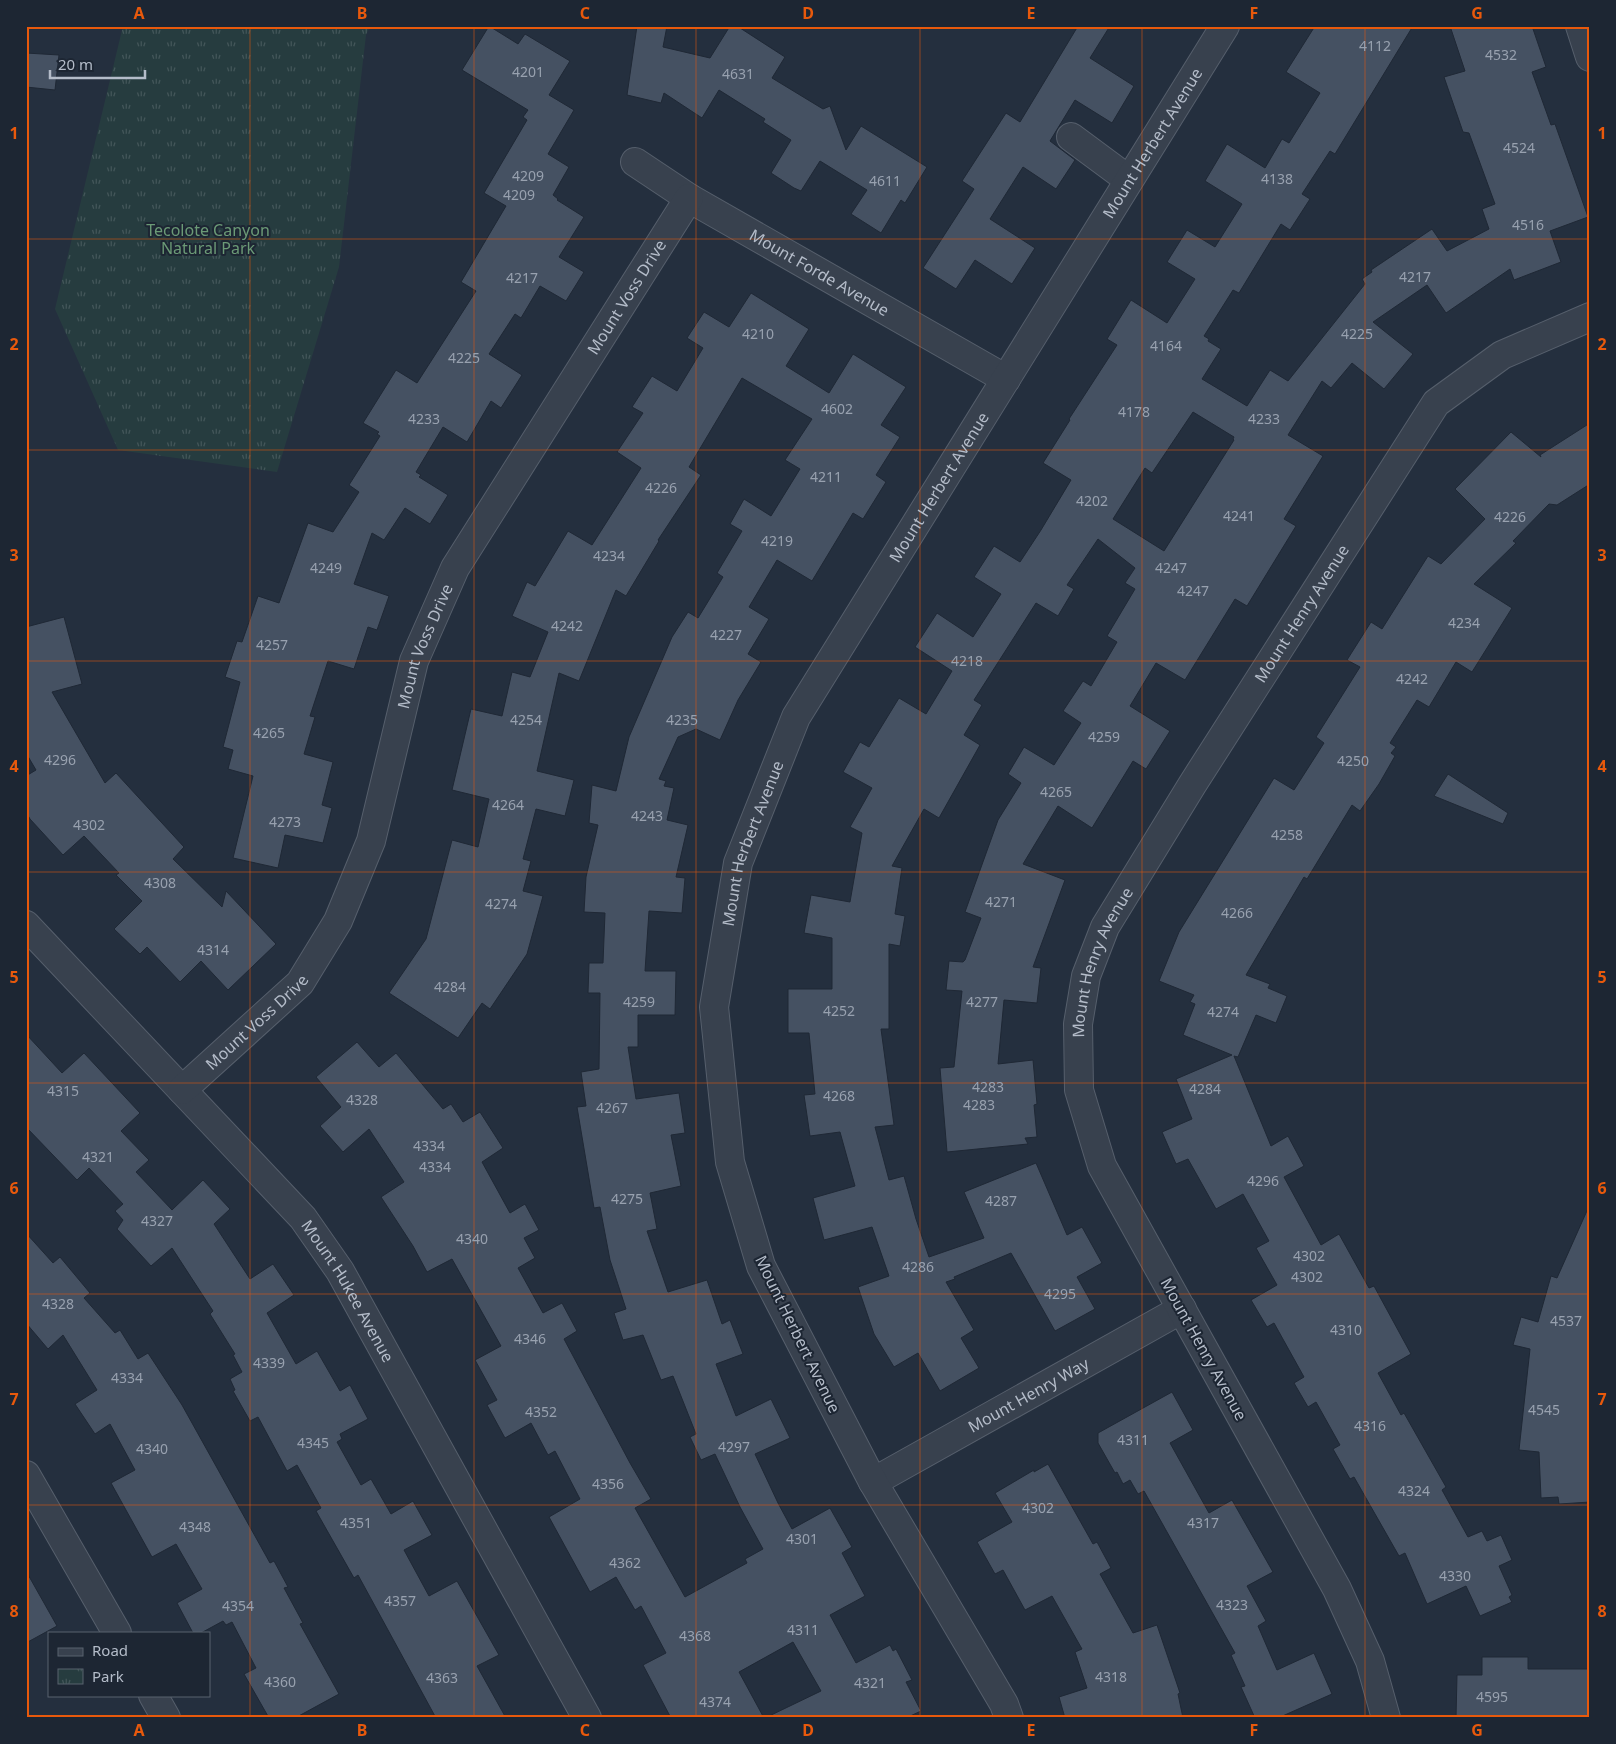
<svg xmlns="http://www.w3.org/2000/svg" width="1616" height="1744" font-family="'Noto Sans',sans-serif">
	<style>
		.park { fill: url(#park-tufts) }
		.building { fill: #455162; stroke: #1f2835; fill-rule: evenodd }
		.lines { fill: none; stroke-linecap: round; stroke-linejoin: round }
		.minor-casing { stroke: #565f6c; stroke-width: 30 }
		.minor { stroke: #38414e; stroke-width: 28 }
		.grid { fill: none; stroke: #e8590c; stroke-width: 1; stroke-opacity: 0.55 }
		.labels { text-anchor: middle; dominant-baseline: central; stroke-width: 4; stroke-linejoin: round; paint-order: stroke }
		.number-label { font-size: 14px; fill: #98a1af }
		.street-label { font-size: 16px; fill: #b4bcc9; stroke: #1d2633 }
		.park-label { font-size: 16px; fill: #6b9a76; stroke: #1d2633 }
		.neatline { fill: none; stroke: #e8590c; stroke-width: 2 }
		.grid-label { font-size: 16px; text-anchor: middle; font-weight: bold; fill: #e8590c }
	</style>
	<defs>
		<pattern id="park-tufts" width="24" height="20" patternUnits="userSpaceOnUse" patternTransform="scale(1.25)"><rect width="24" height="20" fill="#263c3f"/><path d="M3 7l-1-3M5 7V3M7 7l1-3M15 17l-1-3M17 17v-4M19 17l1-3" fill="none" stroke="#435659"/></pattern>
	</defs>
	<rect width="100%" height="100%" fill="#242f3e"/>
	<path class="park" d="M 123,26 L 370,26 L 366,35 L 339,267 L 277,472 L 118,450 L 55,309 Z"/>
	<path class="building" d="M 489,26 L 518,44 L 525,34 L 570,61 L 549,95 L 574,110 L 548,154 L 569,167 L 553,195 L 558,199 L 557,200 L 584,217 L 559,257 L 584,272 L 566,301 L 540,286 L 521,318 L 515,314 L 489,354 L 522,375 L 501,408 L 491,401 L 467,442 L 443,427 L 416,472 L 421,475 L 419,477 L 448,495 L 430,524 L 405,508 L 384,540 L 372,533 L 354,584 L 389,596 L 377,630 L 368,627 L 354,669 L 328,661 L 310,716 L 315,717 L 304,754 L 333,762 L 322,805 L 332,808 L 323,843 L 285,835 L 278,868 L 233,858 L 253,776 L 228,769 L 233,750 L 223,747 L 240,682 L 225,677 L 237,641 L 242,642 L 258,596 L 279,603 L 308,523 L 333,532 L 359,492 L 349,485 L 380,436 L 377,434 L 379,432 L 363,423 L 396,370 L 417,383 L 476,291 L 461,282 L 506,206 L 484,193 L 527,120 L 523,117 L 528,110 L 462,70 Z
		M 637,26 L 667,26 L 663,47 L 710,58 L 730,26 L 737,26 L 785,57 L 772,78 L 823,109 L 830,106 L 846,150 L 861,126 L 927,167 L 905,203 L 901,200 L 881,233 L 851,214 L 867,190 L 820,161 L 801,191 L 794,188 L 771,173 L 791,140 L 763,122 L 765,119 L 719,90 L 702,118 L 664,93 L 661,103 L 627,95 Z
		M 1078,26 L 1110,26 L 1090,58 L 1134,86 L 1112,123 L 1075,100 L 1050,141 L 1075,160 L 1056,189 L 1023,167 L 990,219 L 1035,248 L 1012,284 L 975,260 L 956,289 L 923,268 L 974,189 L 962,181 L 1006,113 L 1020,122 Z
		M 1315,26 L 1413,26 L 1335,154 L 1330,151 L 1302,194 L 1310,199 L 1290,230 L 1281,224 L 1239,293 L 1233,290 L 1204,336 L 1209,339 L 1208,341 L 1221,349 L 1202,379 L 1247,406 L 1270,370 L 1288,381 L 1365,284 L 1362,279 L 1372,272 L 1371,270 L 1432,229 L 1447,251 L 1489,229 L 1482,209 L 1495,204 L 1469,133 L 1463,132 L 1444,77 L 1465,71 L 1450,26 L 1532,26 L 1546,67 L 1532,72 L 1551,125 L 1555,124 L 1588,217 L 1550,231 L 1561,262 L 1514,280 L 1510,269 L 1446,313 L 1427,285 L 1373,322 L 1413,354 L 1384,389 L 1352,363 L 1331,388 L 1322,381 L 1288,435 L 1323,456 L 1284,519 L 1296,526 L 1247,606 L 1235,599 L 1185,680 L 1156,663 L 1130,706 L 1170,731 L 1146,769 L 1133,761 L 1092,828 L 1058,806 L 1023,864 L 1065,880 L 1033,967 L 1041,968 L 1037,1003 L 1004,1000 L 998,1064 L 1033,1060 L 1037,1104 L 1034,1105 L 1037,1137 L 1025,1138 L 1028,1144 L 947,1152 L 940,1068 L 954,1067 L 962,991 L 946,990 L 949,961 L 963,962 L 965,960 L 981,918 L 965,912 L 998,820 L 1021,783 L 1008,774 L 1024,747 L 1054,765 L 1081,723 L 1063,711 L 1083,681 L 1091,686 L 1117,642 L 1107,636 L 1135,589 L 1125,583 L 1135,568 L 1098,539 L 1067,585 L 1074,589 L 1058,616 L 1036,603 L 974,700 L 982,705 L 964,735 L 980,745 L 939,818 L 924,809 L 892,866 L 902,868 L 895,914 L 905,916 L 900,946 L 889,944 L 889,1029 L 881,1029 L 894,1125 L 875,1127 L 889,1180 L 904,1176 L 916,1219 L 929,1257 L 984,1238 L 964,1192 L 1036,1163 L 1067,1235 L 1082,1227 L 1102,1263 L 1077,1277 L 1095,1309 L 1055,1331 L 1011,1253 L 954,1277 L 955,1279 L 946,1282 L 974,1330 L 961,1338 L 979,1368 L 940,1391 L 918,1353 L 894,1367 L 874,1334 L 858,1287 L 889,1276 L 872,1227 L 824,1240 L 813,1198 L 855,1186 L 840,1132 L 810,1136 L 804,1095 L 815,1094 L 809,1033 L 788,1033 L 788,989 L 832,989 L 832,938 L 804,933 L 811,895 L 850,902 L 862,833 L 850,827 L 872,788 L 843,772 L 860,742 L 869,747 L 899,698 L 926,714 L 952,671 L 915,647 L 937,613 L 973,637 L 1001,594 L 974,577 L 994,546 L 1020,562 L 1041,530 L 1071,480 L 1043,463 L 1070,420 L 1069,419 L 1117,345 L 1107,339 L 1131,300 L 1167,323 L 1195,279 L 1167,262 L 1187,230 L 1215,247 L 1242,204 L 1205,181 L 1227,144 L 1265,168 L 1282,139 L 1289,143 L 1320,93 L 1286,72 ZM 1193,412 L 1234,437 L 1233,439 L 1234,440 L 1164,551 L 1113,519 L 1145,468 L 1152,473 Z
		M 26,53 L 59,55 L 55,90 L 26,87 Z
		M 751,293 L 809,329 L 786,366 L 829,393 L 853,354 L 906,387 L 881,425 L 900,437 L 876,475 L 886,482 L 863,519 L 853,513 L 812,581 L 777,560 L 749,607 L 769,619 L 748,654 L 761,662 L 738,700 L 720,740 L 696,729 L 678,737 L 659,779 L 666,781 L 664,786 L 674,788 L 667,820 L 688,825 L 676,877 L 685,878 L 682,913 L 649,911 L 645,971 L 676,971 L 675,1015 L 638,1015 L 638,1047 L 628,1047 L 636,1099 L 679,1093 L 685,1133 L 671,1135 L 681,1186 L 650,1193 L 657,1229 L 647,1231 L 668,1292 L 707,1280 L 722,1324 L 730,1320 L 743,1354 L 716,1364 L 736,1416 L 771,1399 L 790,1438 L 755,1454 L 778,1503 L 792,1529 L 830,1508 L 852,1547 L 842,1553 L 865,1596 L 830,1615 L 856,1663 L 890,1645 L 893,1651 L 896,1649 L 912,1680 L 906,1682 L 921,1711 L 906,1718 L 765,1718 L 821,1691 L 793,1642 L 739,1672 L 764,1718 L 671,1718 L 643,1665 L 666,1653 L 641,1606 L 635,1610 L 616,1577 L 590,1592 L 549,1517 L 580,1499 L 555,1451 L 548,1455 L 531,1423 L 505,1438 L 487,1405 L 497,1400 L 475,1360 L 501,1346 L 452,1259 L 427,1272 L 413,1246 L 381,1197 L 404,1182 L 369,1129 L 343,1152 L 320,1126 L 341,1107 L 316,1077 L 357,1042 L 379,1067 L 396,1053 L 443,1109 L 451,1104 L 463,1122 L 480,1112 L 503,1148 L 482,1162 L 510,1213 L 525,1204 L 539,1230 L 524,1238 L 535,1258 L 518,1268 L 543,1313 L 562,1303 L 577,1331 L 564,1339 L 630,1463 L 651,1499 L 635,1508 L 685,1597 L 747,1563 L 745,1559 L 763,1549 L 740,1507 L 715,1454 L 701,1460 L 690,1437 L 696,1434 L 673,1376 L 661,1380 L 643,1335 L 623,1340 L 614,1313 L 626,1309 L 610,1260 L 600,1207 L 594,1208 L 577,1107 L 586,1106 L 581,1072 L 599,1069 L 600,993 L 588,993 L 589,963 L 603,963 L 605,913 L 584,912 L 586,877 L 598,825 L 589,823 L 592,785 L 616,791 L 629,737 L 672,637 L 688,612 L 698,618 L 723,577 L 717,573 L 742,531 L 730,524 L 744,499 L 771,516 L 800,469 L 785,460 L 812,419 L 742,378 L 689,467 L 701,475 L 658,540 L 659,541 L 626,596 L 616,590 L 579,681 L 559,673 L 537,771 L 574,780 L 565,816 L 536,809 L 523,859 L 531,861 L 523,891 L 543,896 L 527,954 L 490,1009 L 482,1003 L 458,1038 L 389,993 L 426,939 L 452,840 L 478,847 L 489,799 L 452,790 L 471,709 L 502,716 L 512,672 L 530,677 L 548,632 L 512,616 L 527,582 L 535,586 L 568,531 L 592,545 L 641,468 L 617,452 L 643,413 L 632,407 L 652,376 L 677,391 L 703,348 L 687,338 L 704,312 L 729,327 Z
		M 1590,423 L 1590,484 L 1557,505 L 1549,504 L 1513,541 L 1516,543 L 1474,584 L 1512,608 L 1472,672 L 1456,662 L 1429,707 L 1417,700 L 1390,743 L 1396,747 L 1391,753 L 1395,756 L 1379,784 L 1360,811 L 1352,805 L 1307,879 L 1304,877 L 1246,975 L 1270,984 L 1268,988 L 1287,996 L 1276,1023 L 1256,1015 L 1238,1057 L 1234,1056 L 1271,1146 L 1288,1136 L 1304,1166 L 1284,1177 L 1321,1245 L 1339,1234 L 1369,1288 L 1374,1286 L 1411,1354 L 1378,1373 L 1401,1415 L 1404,1413 L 1446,1487 L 1442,1490 L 1468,1537 L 1482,1531 L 1487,1541 L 1501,1535 L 1512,1560 L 1499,1566 L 1512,1595 L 1509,1597 L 1512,1602 L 1480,1616 L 1466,1586 L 1427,1604 L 1405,1553 L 1399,1556 L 1354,1477 L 1350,1479 L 1333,1449 L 1340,1445 L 1316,1402 L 1308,1407 L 1294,1383 L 1304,1377 L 1274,1323 L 1267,1327 L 1251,1300 L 1277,1285 L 1256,1248 L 1269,1241 L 1243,1194 L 1216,1209 L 1188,1159 L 1176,1164 L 1162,1132 L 1192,1119 L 1176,1079 L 1232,1055 L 1183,1035 L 1195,1004 L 1190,1002 L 1194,995 L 1159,981 L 1179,932 L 1274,778 L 1294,790 L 1324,743 L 1316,737 L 1360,667 L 1347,660 L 1371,622 L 1382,629 L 1428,556 L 1441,564 L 1485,519 L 1455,489 L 1511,432 L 1541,457 L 1540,455 Z
		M 64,617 L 82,684 L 52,692 L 105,783 L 116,773 L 184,847 L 173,859 L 222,907 L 226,891 L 276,944 L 228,990 L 201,961 L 180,982 L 147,947 L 140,954 L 114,929 L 142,901 L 116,875 L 119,873 L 84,836 L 63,855 L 30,819 L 26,812 L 26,776 L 36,770 L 26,753 L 26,627 Z
		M 1448,774 L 1508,813 L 1503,824 L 1434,796 Z
		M 26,1034 L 62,1073 L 84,1053 L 140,1113 L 121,1131 L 149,1160 L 136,1172 L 172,1210 L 203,1180 L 230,1209 L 214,1224 L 250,1279 L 273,1264 L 294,1295 L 267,1313 L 296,1364 L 317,1351 L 340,1391 L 350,1385 L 368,1419 L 340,1434 L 342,1439 L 337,1442 L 361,1485 L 371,1479 L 391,1514 L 413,1501 L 432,1535 L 404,1550 L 429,1596 L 457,1581 L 499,1655 L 477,1666 L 506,1718 L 436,1718 L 358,1575 L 354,1578 L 316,1511 L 321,1508 L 297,1465 L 287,1471 L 258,1417 L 250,1421 L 233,1391 L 235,1390 L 230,1379 L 242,1372 L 233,1355 L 235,1354 L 210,1314 L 213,1311 L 172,1248 L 151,1266 L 117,1229 L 123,1220 L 115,1211 L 123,1204 L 89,1168 L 77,1180 L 26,1127 Z
		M 1590,1204 L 1590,1502 L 1559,1504 L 1558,1497 L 1541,1498 L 1539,1452 L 1519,1450 L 1530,1349 L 1513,1345 L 1521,1317 L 1538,1322 L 1551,1276 L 1557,1278 Z
		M 26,1233 L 53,1263 L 60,1257 L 90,1293 L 84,1298 L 115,1333 L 120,1330 L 138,1359 L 148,1353 L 182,1405 L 270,1563 L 274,1561 L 288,1587 L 284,1588 L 303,1623 L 300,1624 L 339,1694 L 295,1718 L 269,1718 L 244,1674 L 256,1668 L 232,1622 L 226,1625 L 223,1621 L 201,1633 L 193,1633 L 177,1603 L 202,1589 L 176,1544 L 152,1557 L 111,1483 L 135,1470 L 110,1424 L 95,1434 L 75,1404 L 97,1390 L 63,1335 L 48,1349 L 26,1323 Z
		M 1172,1392 L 1193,1430 L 1170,1443 L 1209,1513 L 1232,1500 L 1273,1572 L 1247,1586 L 1266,1621 L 1258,1626 L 1277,1670 L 1314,1653 L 1332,1694 L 1278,1718 L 1255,1718 L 1241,1687 L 1245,1686 L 1231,1655 L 1235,1653 L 1144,1491 L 1138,1494 L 1130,1480 L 1123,1484 L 1117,1472 L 1115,1473 L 1098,1443 L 1098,1433 Z
		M 1048,1464 L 1093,1544 L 1097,1542 L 1111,1568 L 1100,1574 L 1133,1633 L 1157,1625 L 1180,1693 L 1178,1694 L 1183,1718 L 1065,1718 L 1059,1697 L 1087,1688 L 1075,1652 L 1082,1649 L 1052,1596 L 1025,1610 L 1003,1570 L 995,1574 L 977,1542 L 1012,1522 L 995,1493 L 1034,1470 L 1034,1472 Z
		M 26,1571 L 57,1626 L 26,1643 Z
		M 1482,1657 L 1528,1657 L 1528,1669 L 1590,1669 L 1590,1718 L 1456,1718 L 1457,1675 L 1482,1675 Z"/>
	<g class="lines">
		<defs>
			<g id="minor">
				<path d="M 1580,26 L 1590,57"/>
				<path d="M 1071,137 L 1129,180"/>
				<path id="s1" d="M 635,162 L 689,198 L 1006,379"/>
				<path id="s2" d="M 26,925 L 303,1218 L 340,1271 L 587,1718"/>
				<path id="s3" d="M 182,1090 L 300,983 L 338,921 L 371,841 L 414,661 L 455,568 L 689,198"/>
				<path d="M 26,1475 L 117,1633"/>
				<path id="s4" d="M 873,1482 L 1182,1309"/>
				<path d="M 153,1695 L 166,1718"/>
				<path id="s5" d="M 1009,1718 L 1004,1704 L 873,1482 L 761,1266 L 730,1162 L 714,1007 L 738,863 L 796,717 L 1225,26"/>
				<path id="s6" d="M 1386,1718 L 1370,1661 L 1337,1589 L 1102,1166 L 1079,1090 L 1078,1024 L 1086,976 L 1105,927 L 1192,785 L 1436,403 L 1502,355 L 1590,317"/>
			</g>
		</defs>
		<use href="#minor" class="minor-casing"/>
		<use href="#minor" class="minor"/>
	</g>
	<path class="grid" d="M 250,26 L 250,1718M 474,26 L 474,1718M 696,26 L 696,1718M 920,26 L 920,1718M 1142,26 L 1142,1718M 1365,26 L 1365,1718M 26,239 L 1590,239M 26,450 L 1590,450M 26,661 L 1590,661M 26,872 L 1590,872M 26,1083 L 1590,1083M 26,1294 L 1590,1294M 26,1505 L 1590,1505"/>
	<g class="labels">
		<g class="number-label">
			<text x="1375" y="45">4112</text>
			<text x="1501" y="54">4532</text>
			<text x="528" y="71">4201</text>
			<text x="738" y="73">4631</text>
			<text x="1519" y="147">4524</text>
			<text x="528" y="175">4209</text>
			<text x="1277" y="178">4138</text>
			<text x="885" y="180">4611</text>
			<text x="519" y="194">4209</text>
			<text x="1528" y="224">4516</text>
			<text x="1415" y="276">4217</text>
			<text x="522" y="277">4217</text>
			<text x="758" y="333">4210</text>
			<text x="1357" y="333">4225</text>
			<text x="1166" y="345">4164</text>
			<text x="464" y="357">4225</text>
			<text x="837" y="408">4602</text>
			<text x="1134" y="411">4178</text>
			<text x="424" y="418">4233</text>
			<text x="1264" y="418">4233</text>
			<text x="826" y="476">4211</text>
			<text x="661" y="487">4226</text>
			<text x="1092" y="500">4202</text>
			<text x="1239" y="515">4241</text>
			<text x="1510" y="516">4226</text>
			<text x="777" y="540">4219</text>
			<text x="609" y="555">4234</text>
			<text x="326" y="567">4249</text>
			<text x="1171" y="567">4247</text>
			<text x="1193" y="590">4247</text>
			<text x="1464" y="622">4234</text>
			<text x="567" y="625">4242</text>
			<text x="726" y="634">4227</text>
			<text x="272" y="644">4257</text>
			<text x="967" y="660">4218</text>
			<text x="1412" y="678">4242</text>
			<text x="526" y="719">4254</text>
			<text x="682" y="719">4235</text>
			<text x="269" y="732">4265</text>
			<text x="1104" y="736">4259</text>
			<text x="60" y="759">4296</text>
			<text x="1353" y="760">4250</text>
			<text x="1056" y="791">4265</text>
			<text x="508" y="804">4264</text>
			<text x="647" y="815">4243</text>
			<text x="285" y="821">4273</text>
			<text x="89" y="824">4302</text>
			<text x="1287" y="834">4258</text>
			<text x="160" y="882">4308</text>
			<text x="1001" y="901">4271</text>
			<text x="501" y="903">4274</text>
			<text x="1237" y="912">4266</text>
			<text x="213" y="949">4314</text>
			<text x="450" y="986">4284</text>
			<text x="639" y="1001">4259</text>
			<text x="982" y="1001">4277</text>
			<text x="839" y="1010">4252</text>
			<text x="1223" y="1011">4274</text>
			<text x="988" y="1086">4283</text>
			<text x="1205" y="1088">4284</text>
			<text x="63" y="1090">4315</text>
			<text x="839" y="1095">4268</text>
			<text x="362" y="1099">4328</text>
			<text x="979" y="1104">4283</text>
			<text x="612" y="1107">4267</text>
			<text x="429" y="1145">4334</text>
			<text x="98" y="1156">4321</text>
			<text x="435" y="1166">4334</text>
			<text x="1263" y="1180">4296</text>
			<text x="627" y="1198">4275</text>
			<text x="1001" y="1200">4287</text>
			<text x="157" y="1220">4327</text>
			<text x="472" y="1238">4340</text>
			<text x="1309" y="1255">4302</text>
			<text x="918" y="1266">4286</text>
			<text x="1307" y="1276">4302</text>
			<text x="1060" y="1293">4295</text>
			<text x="58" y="1303">4328</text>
			<text x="1566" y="1320">4537</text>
			<text x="1346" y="1329">4310</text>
			<text x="530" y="1338">4346</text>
			<text x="269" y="1362">4339</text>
			<text x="127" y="1377">4334</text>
			<text x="1544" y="1409">4545</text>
			<text x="541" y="1411">4352</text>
			<text x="1370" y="1425">4316</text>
			<text x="1133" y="1439">4311</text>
			<text x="313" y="1442">4345</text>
			<text x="734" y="1446">4297</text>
			<text x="152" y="1448">4340</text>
			<text x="608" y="1483">4356</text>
			<text x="1414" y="1490">4324</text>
			<text x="1038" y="1507">4302</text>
			<text x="356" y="1522">4351</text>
			<text x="1203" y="1522">4317</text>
			<text x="195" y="1526">4348</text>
			<text x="802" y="1538">4301</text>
			<text x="625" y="1562">4362</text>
			<text x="1455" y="1575">4330</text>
			<text x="400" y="1600">4357</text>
			<text x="1232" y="1604">4323</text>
			<text x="238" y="1605">4354</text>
			<text x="803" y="1629">4311</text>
			<text x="695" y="1635">4368</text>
			<text x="1111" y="1676">4318</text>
			<text x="442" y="1677">4363</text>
			<text x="280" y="1681">4360</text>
			<text x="870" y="1682">4321</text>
			<text x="1492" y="1696">4595</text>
			<text x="715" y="1701">4374</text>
		</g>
		<g class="street-label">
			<text stroke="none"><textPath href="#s5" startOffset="1759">Mount Herbert Avenue</textPath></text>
			<text stroke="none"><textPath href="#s1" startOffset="215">Mount Forde Avenue</textPath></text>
			<text stroke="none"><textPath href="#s3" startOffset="926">Mount Voss Drive</textPath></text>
			<text stroke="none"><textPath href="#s5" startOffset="1354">Mount Herbert Avenue</textPath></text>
			<text stroke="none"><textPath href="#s6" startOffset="1239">Mount Henry Avenue</textPath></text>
			<text stroke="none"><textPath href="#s3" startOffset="521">Mount Voss Drive</textPath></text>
			<text stroke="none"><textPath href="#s5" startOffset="949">Mount Herbert Avenue</textPath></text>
			<text stroke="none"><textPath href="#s6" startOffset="834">Mount Henry Avenue</textPath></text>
			<text stroke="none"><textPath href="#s3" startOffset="101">Mount Voss Drive</textPath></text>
			<text stroke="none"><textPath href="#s2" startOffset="489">Mount Hukee Avenue</textPath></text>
			<text transform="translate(798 1334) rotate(64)">Mount Herbert Avenue</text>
			<text transform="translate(1204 1349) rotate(61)">Mount Henry Avenue</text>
			<text stroke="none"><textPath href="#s4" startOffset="178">Mount Henry Way</textPath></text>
		</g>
		<g class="park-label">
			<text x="208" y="230">Tecolote Canyon<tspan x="208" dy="18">Natural Park</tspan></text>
		</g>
	</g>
	<rect width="1616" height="1744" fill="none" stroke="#1d2633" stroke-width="55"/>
	<rect x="48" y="1632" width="162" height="65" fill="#1d2633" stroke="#59626f"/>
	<rect x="58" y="1648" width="25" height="8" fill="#38414e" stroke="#59626f"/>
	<text x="92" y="1656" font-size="15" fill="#b4bcc9">Road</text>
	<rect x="58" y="1669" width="25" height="15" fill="url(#park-tufts)" stroke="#59626f"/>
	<text x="92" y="1682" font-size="15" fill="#b4bcc9">Park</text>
	<path d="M50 70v8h95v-8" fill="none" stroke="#b4bcc9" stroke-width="2.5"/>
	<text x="58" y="70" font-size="15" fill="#b4bcc9" stroke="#1d2633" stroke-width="4" paint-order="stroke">20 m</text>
	<rect x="28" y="28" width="1560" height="1688" class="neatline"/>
	<g class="grid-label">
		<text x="139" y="19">A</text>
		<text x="362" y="19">B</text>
		<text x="585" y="19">C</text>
		<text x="808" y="19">D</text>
		<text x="1031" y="19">E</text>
		<text x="1254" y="19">F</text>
		<text x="1477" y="19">G</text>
		<text x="14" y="139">1</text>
		<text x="1602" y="139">1</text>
		<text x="14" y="350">2</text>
		<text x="1602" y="350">2</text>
		<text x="14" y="561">3</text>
		<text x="1602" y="561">3</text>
		<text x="14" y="772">4</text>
		<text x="1602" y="772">4</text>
		<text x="14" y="983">5</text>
		<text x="1602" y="983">5</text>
		<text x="14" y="1194">6</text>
		<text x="1602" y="1194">6</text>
		<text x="14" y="1405">7</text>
		<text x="1602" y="1405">7</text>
		<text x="14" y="1617">8</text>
		<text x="1602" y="1617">8</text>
		<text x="139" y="1736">A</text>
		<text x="362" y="1736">B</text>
		<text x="585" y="1736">C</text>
		<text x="808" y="1736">D</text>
		<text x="1031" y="1736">E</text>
		<text x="1254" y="1736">F</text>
		<text x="1477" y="1736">G</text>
	</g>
</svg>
